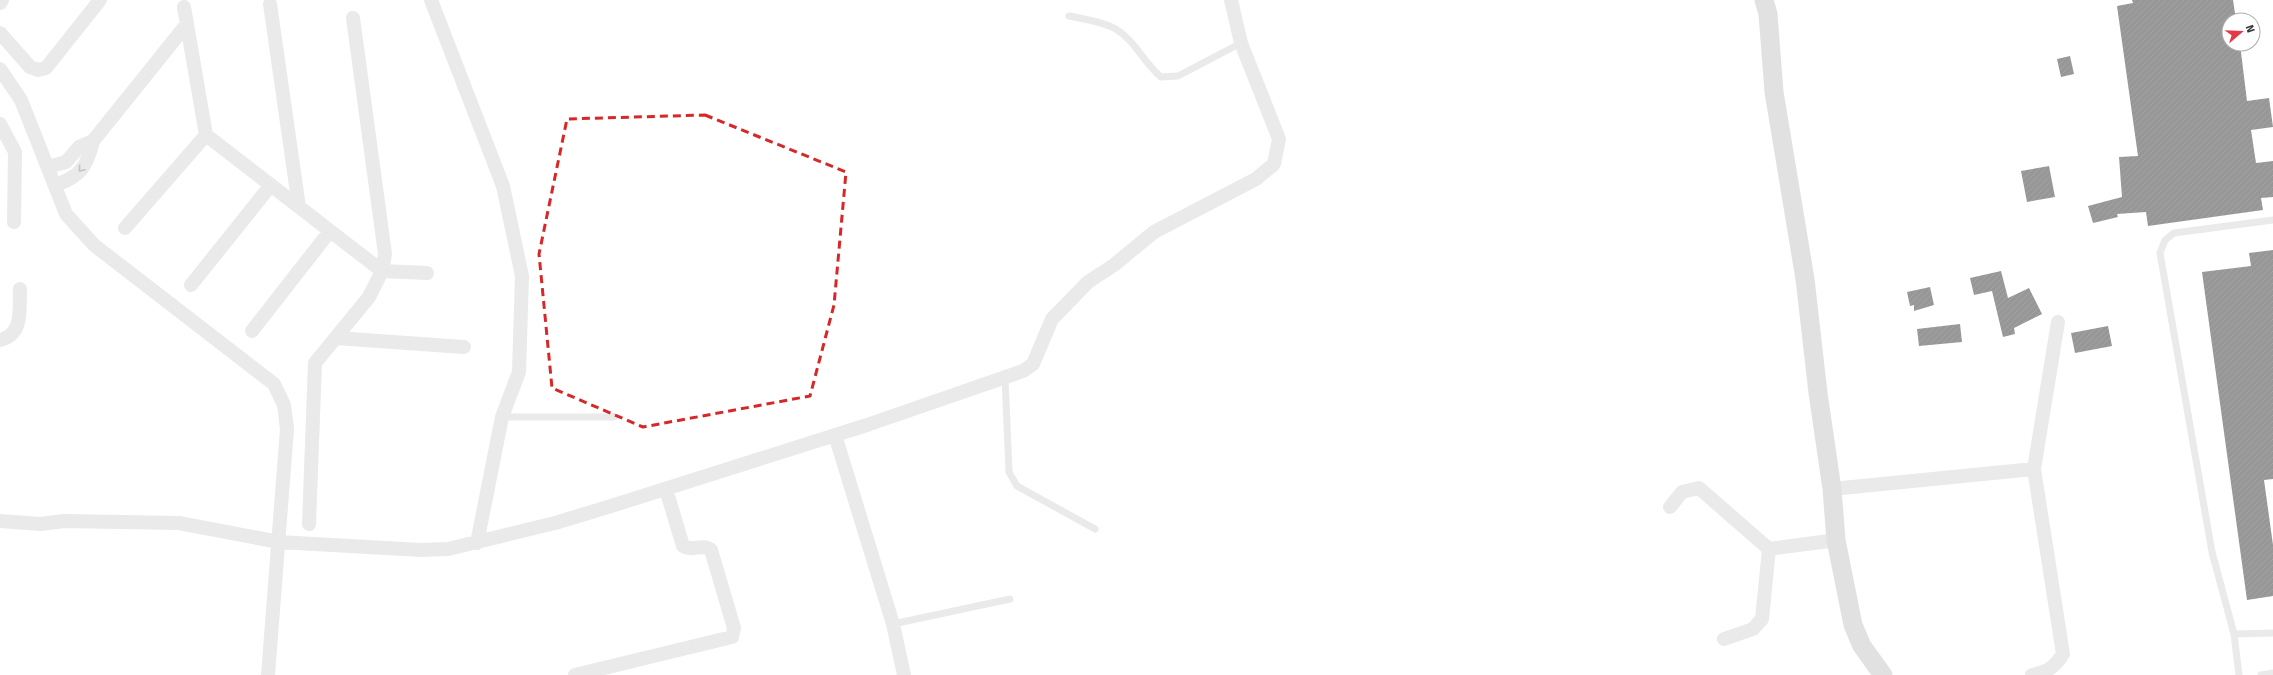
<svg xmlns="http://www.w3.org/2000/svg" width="2273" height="675" font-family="'Fira Sans',sans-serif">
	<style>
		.building { fill: url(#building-hatch) }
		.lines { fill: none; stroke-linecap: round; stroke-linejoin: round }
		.lane { stroke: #d0d0d0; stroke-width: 7 }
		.street { stroke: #d0d0d0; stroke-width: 14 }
		.secondary { stroke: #bdbdbd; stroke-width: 19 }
		.oneway { stroke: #7a7a7a }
		.marked { fill: none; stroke: #d62828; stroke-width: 3; stroke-dasharray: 8 5; stroke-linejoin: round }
	</style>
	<defs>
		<pattern id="building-hatch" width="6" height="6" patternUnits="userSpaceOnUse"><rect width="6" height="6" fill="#1a1a1a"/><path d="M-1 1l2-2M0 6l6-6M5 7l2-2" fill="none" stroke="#333"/></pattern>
	</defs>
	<rect width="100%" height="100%" fill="#fff"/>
	<path class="building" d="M 2132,0 L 2233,0 L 2236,20 L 2229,20 L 2229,44 L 2240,44 L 2247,101 L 2269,98 L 2273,127 L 2251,130 L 2256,163 L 2273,161 L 2273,197 L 2261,198 L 2263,210 L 2148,226 L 2146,212 L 2117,214 L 2118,217 L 2093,223 L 2088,206 L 2122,197 L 2119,157 L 2138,156 L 2117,6 L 2133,3 Z
		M 2070,56 L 2074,74 L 2061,77 L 2057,59 Z
		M 2049,166 L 2055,197 L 2027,202 L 2021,171 Z
		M 2273,250 L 2273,479 L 2264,480 L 2273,545 L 2273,596 L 2247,600 L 2202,272 L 2251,266 L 2249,253 Z
		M 2001,271 L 2008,298 L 2029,288 L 2042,314 L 2014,328 L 2015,334 L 2003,337 L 1992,291 L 1974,295 L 1970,278 Z
		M 1930,287 L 1934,305 L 1914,311 L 1914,305 L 1910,306 L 1907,292 Z
		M 1960,324 L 1962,342 L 1919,346 L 1917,329 Z
		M 2108,326 L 2112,346 L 2075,353 L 2071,333 Z"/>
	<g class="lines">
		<path class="lane" d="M 1069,16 C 1083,19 1101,21 1114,28 C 1134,39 1144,63 1161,77 L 1178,76 L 1241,43
			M 1005,378 L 1009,472 L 1017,486 L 1095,529
			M 502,417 L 614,417
			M 893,624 L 1010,599
			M 2234,634 L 2273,633
			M 2239,675 L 2234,634 L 2212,552 L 2160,253 L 2165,240 L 2174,233 L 2273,220
			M 2261,675 L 2273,673"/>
		<path class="street" d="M 431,0 L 503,186 L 522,276 L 519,372 L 502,417 L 477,543
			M 0,3 L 2,0
			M 270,4 L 299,207
			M 184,7 L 206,135 L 382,271 L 427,273
			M 0,33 L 30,67 L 38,70 L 46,68 L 100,0
			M 0,69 L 21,100 L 66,214 L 94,245 L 274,384 L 284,405 L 287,429 L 268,675
			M 0,124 L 15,152 L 14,222
			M 48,167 L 66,162 L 79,147 L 93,141
			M 55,185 C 80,177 87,167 93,141 L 187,24
			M 125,228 L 206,135
			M 191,285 L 271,185
			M 252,331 L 330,231
			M 336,338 L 464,347
			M 0,340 C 24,334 19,310 20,289
			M 835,435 L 893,624 L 904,675
			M 1832,489 L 2034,469
			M 1670,507 L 1682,492 L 1699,488 L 1769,549 L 1836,540
			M 0,521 L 40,524 L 64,521 L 179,523 L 279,542 L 421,550 L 448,549 L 555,523 L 608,507 L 867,425 L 1023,371 L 1033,364 L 1052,319 L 1088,282 L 1114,265 L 1154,232 L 1256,179 L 1274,164 L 1279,139 L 1241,43 L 1231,0
			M 309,524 L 315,363 L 369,297 L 382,271 L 385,254 L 353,18
			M 1724,639 L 1753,629 L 1762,619 L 1769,549
			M 575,675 L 732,637 L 734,628 L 711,550 C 703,543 692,552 683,546 L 666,489
			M 2032,675 C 2047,672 2055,667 2063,654 L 2034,469 L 2058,322"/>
		<path class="secondary" d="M 1764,0 L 1768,14 L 1774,92 L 1805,279 L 1818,393 L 1832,489 L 1836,540 L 1853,625 L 1862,646 L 1883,675"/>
	</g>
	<defs><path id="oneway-chevron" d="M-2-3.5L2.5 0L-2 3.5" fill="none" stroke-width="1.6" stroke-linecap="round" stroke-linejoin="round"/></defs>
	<use class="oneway" href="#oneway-chevron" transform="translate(81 169) rotate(130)"/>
	<path d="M0 0H2273V675H0ZM 705,115 L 846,172 L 834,305 L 810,396 L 643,427 L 552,388 L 539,254 L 567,119 Z" fill="#fff" fill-opacity=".55" fill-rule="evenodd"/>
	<path class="marked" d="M 705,115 L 846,172 L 834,305 L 810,396 L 643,427 L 552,388 L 539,254 L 567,119 Z"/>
	<g transform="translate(2241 32) rotate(71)"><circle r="19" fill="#ffffff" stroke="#adadad"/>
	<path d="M0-3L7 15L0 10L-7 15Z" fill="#e63946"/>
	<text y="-6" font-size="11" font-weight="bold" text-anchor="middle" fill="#333333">N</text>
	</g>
</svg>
